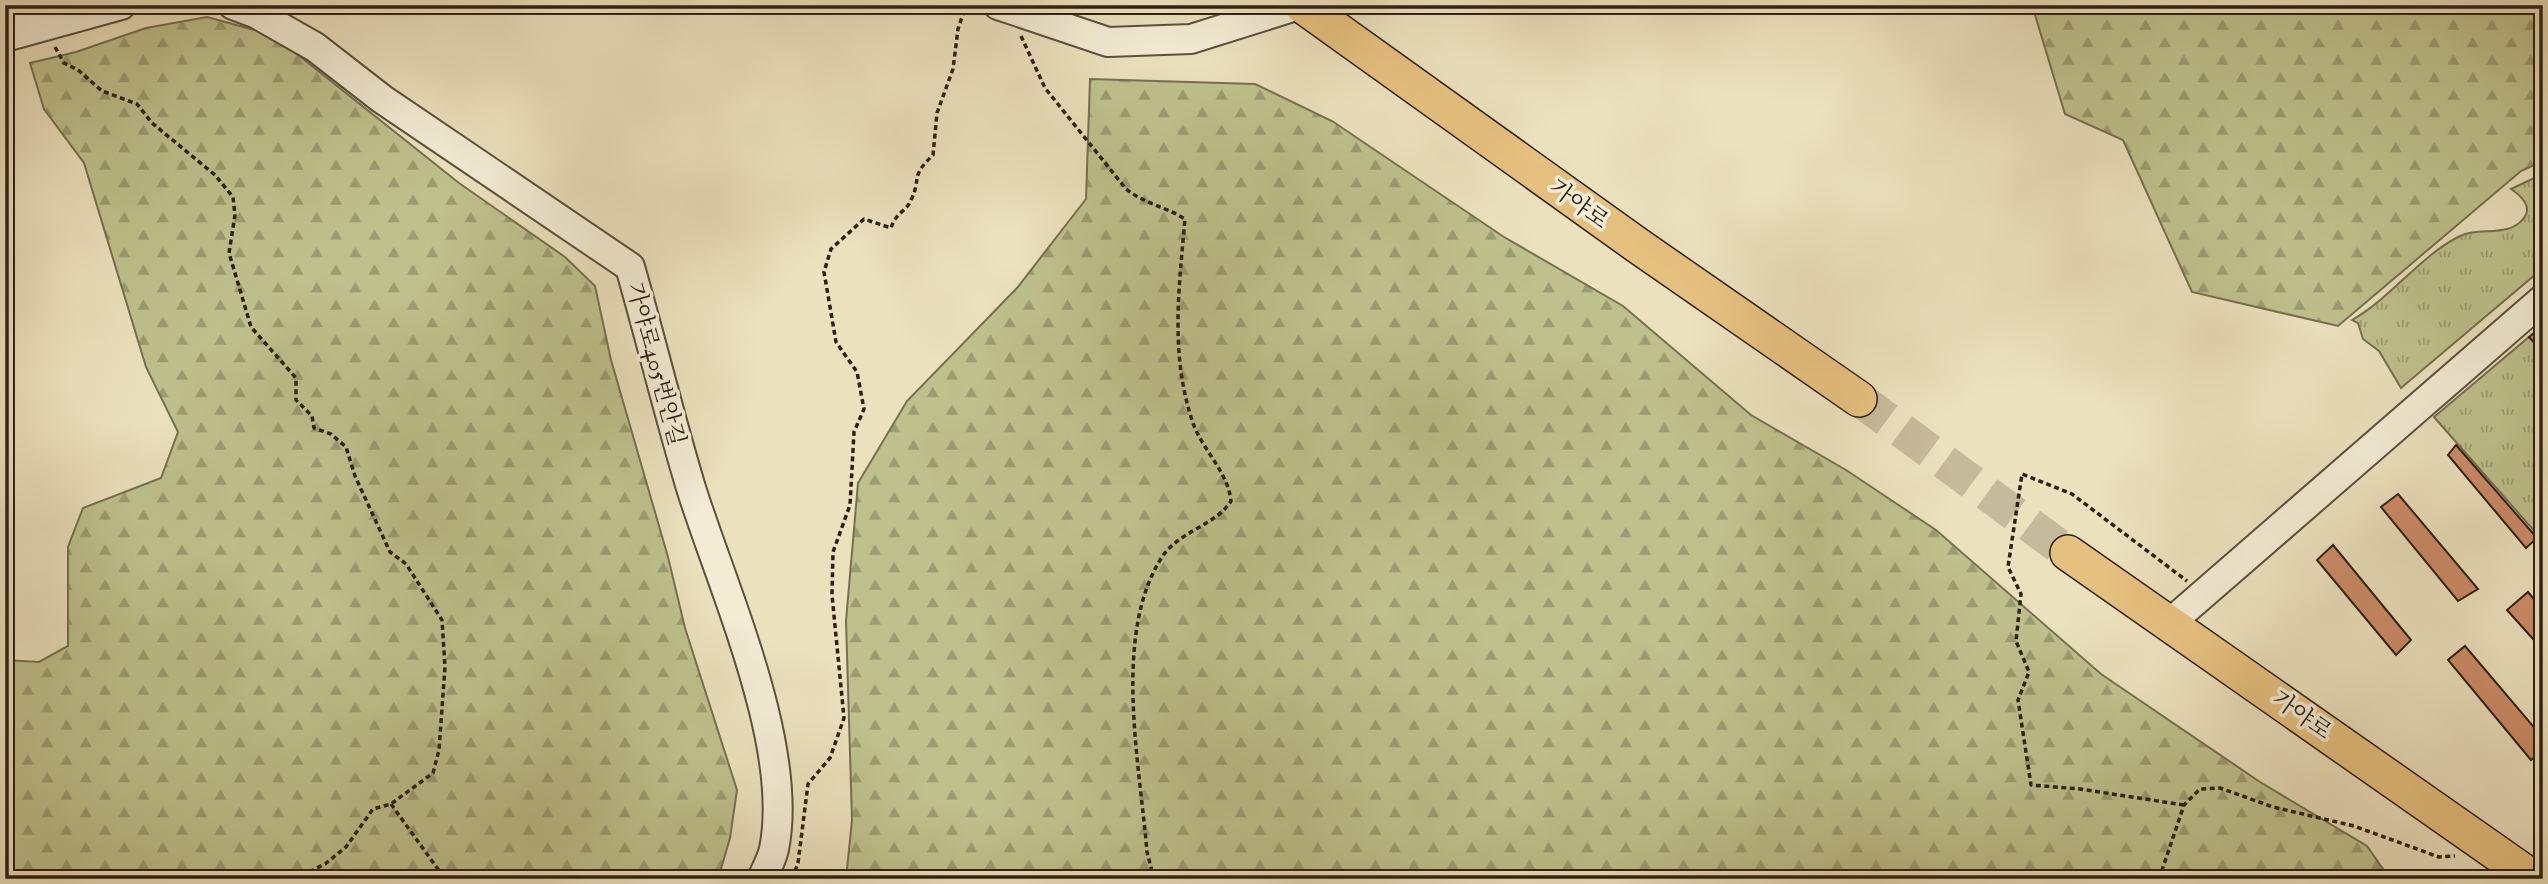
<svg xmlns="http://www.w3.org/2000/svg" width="2548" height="884" font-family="'IM FELL Double Pica','Noto Serif KR',serif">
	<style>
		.grass { fill: url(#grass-tufts); stroke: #767050; stroke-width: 2 }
		.forest { fill: url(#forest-firs); stroke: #767050; stroke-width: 2 }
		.building { fill: #cc8c67; stroke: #2e2014; stroke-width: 2 }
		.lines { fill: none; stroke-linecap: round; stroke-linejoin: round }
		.major-tunnel { stroke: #c5ba9b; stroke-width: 35; stroke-dasharray: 35 18; stroke-linecap: butt }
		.minor-casing { stroke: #5d503e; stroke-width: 32 }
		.major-casing { stroke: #2e2014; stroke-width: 38 }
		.path { stroke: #2e2014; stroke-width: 3.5; stroke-dasharray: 5 3.5; stroke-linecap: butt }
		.minor { stroke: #f2ecd4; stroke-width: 28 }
		.major { stroke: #e6c07e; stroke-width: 35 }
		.labels { text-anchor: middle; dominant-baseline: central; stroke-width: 7; stroke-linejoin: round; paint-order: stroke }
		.street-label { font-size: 23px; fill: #2e2014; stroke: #f2ecd4 }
	</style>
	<defs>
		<pattern id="grass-tufts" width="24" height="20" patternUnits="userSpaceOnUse" patternTransform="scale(1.75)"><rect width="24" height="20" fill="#bec18c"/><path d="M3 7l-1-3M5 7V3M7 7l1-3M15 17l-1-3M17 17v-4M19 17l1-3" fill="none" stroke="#9b9c71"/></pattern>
		<pattern id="forest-firs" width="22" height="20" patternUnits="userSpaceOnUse" patternTransform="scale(1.75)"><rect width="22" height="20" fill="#bec18c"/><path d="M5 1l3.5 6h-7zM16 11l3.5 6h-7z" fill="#9b9c71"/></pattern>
	</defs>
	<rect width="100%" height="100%" fill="#ebe1bd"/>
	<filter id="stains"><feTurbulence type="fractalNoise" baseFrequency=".00286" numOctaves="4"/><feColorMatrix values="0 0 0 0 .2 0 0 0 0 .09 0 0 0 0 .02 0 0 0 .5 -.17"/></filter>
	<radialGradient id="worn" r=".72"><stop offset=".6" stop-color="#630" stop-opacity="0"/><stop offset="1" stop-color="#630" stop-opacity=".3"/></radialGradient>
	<path class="grass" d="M 2543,174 L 2543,268 L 2401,388 L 2379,351 L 2363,339 L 2358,323 L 2352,320 C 2391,298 2418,258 2458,237 C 2478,226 2508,238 2523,219 C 2534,207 2520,195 2511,189 Z
		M 2529,337 L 2543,352 L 2543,541 L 2434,417 Z"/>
	<path class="forest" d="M 2032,5 L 2543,5 L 2543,161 L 2521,171 L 2338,326 L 2192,292 L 2123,140 L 2065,114 Z
		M 207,17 L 273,35 L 459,183 L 565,257 L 595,286 L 611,360 L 668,557 L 685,628 L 737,790 L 730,838 L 718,879 L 5,879 L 5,660 L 39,662 L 68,646 L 68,547 L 83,508 L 161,478 L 178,432 L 146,367 L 84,163 L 44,109 L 30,63 L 76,52 L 146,28 Z
		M 1090,79 L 1255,84 L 1332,121 L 1504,237 L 1623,306 L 1751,415 L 1846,470 L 1936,530 L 2101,674 L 2260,782 L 2367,846 L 2390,879 L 846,879 L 852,820 L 846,621 L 858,483 L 907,401 L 1017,288 L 1086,199 Z"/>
	<path class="building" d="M 2543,325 L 2543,352 L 2529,337 Z
		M 2456,445 L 2537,538 L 2526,548 L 2448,455 Z
		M 2398,494 L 2478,589 L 2458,601 L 2381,507 Z
		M 2333,545 L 2411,640 L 2396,655 L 2317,560 Z
		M 2528,592 L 2543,610 L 2543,650 L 2507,610 Z
		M 2465,646 L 2543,738 L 2543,750 L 2531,760 L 2448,660 Z"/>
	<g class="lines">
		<path class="major-tunnel" d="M 1859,399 L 2068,553"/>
		<defs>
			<path id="minor" d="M 233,5 L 257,14 L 315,47 L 382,99 L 630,267 C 651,340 669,415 691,488 C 722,587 795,746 774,849 C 772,859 766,869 762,879
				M 998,5 L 1108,42 L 1191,39 L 1299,5
				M 5,32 L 26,5
				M 5,37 L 121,5
				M 2170,623 L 2543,299"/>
			<path id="major" d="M 1302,5 L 1637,245 L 1859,399
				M 2068,553 L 2534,879"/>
		</defs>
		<use href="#minor" class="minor-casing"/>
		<use href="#major" class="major-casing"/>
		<path class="path" d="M 1021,36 L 1045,88 L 1126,189 C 1143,203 1166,207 1185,219 C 1179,288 1170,353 1192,420 C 1201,449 1228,471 1231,501 C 1215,526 1179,531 1162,557 C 1112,634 1140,765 1147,852 L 1154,879
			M 55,47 L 64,63 L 78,70 L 102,91 L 137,104 L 152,123 L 215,175 L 233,197 L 235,215 L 229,253 L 251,327 L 296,378 L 296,400 L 312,416 L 314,428 L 331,434 L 346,447 L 355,476 L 390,552 L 406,564 L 442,620 L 445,667 L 439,750 L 433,773 L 391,804 L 373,809 L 346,847 L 325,864 L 295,879
			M 391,804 L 445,879
			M 2184,805 L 2080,789 L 2031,785 L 2018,700 L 2029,672 L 2016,641 L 2021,594 L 2008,567 L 2022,474 L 2072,494 L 2187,581
			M 792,879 L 798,863 L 808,784 L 830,758 L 844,718 L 832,595 L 833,552 L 850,505 L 854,432 L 864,409 L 857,372 L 836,342 L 824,272 L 831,249 L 864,219 L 891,228 C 896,212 906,212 911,200 C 922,178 909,178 933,155 L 937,113 L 953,69 L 958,29 L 966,5
			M 2159,879 L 2184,805 L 2200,789 L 2220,788 L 2273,807 L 2354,826 L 2439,857 L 2455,856"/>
		<use href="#minor" class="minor"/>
		<use href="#major" class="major"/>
	</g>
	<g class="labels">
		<g class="street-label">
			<text transform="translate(1579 204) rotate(36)">가야로</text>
			<text transform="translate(656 364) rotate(75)">가야로405번안길</text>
			<text transform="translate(2302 715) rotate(35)">가야로</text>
		</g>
	</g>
	<rect width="2548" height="884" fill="none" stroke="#ebe1bd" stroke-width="28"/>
	<rect x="7" y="7" width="2534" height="870" fill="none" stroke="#2e2014" stroke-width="3.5"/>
	<rect x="14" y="14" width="2520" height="856" fill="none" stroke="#2e2014" stroke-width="2"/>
	<rect width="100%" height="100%" filter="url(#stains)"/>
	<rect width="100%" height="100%" fill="url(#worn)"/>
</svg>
